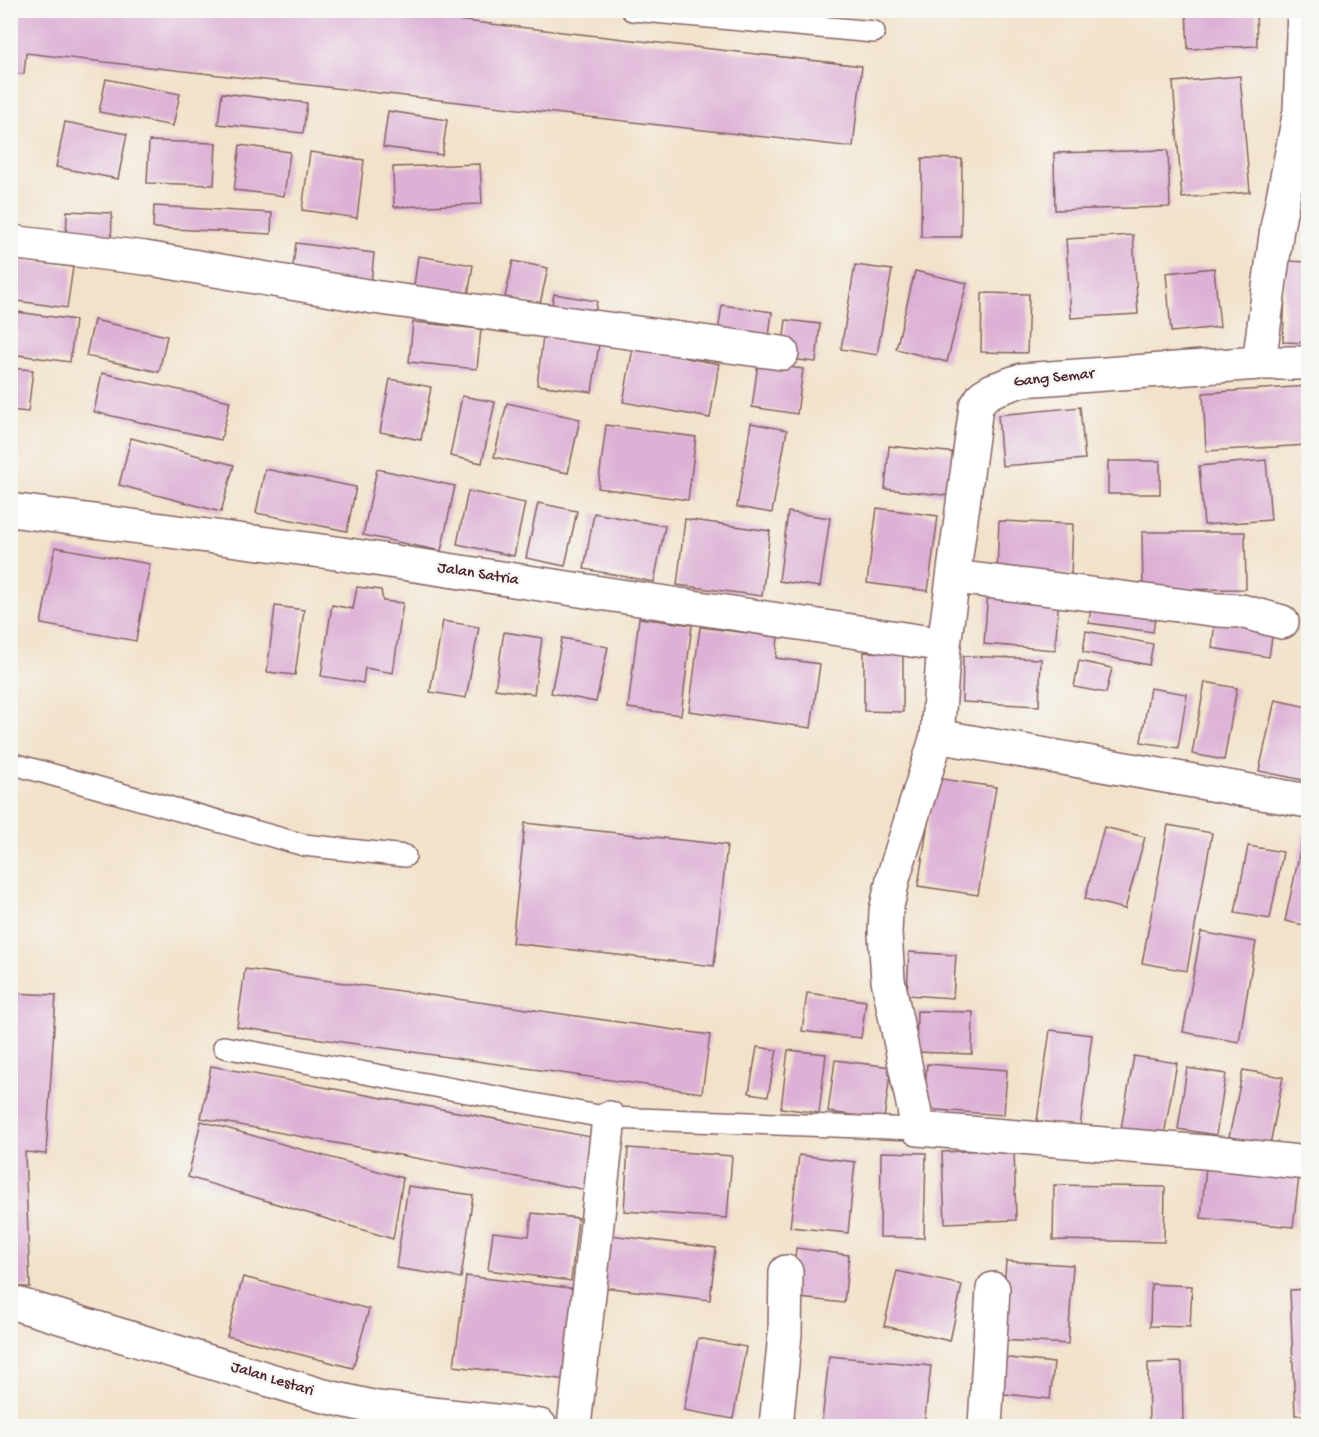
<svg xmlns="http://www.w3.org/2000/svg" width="1319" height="1437" font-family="'Gochi Hand',sans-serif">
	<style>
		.building { fill: #ddb1d5 }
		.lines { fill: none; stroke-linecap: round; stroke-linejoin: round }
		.service-casing { stroke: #856363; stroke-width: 24 }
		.minor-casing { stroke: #856363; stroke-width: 36 }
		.service { stroke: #fff; stroke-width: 21 }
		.minor { stroke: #fff; stroke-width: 33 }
		.labels { text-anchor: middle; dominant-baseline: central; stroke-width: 5; stroke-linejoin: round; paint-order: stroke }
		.street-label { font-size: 16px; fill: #4a1f2b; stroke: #f6f6f2 }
	</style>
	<rect width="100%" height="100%" fill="#f6f6f2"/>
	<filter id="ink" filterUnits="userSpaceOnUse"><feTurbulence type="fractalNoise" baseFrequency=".0167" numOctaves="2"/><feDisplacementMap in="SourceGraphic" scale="12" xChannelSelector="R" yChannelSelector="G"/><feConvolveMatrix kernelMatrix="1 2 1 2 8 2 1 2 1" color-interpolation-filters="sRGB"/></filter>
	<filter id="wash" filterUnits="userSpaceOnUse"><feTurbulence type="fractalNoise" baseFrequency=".008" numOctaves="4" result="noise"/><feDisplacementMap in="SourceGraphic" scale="24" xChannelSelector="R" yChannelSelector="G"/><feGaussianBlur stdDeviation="1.35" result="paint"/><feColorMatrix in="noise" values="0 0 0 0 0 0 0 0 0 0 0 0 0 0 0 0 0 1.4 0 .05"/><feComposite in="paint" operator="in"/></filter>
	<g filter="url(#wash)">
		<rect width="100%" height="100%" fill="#f2e2ca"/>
		<g id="blocks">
			<path class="building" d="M 10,10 L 368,10 L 862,66 L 853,147 L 26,53 L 24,74 L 10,73 Z
				M 1186,10 L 1256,10 L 1257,46 L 1188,49 Z
				M 1240,76 L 1250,192 L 1182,198 L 1173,82 Z
				M 106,79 L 180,94 L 173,126 L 99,112 Z
				M 222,93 L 307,103 L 303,133 L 218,124 Z
				M 388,111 L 447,120 L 442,155 L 383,147 Z
				M 65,122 L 127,134 L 118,179 L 56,167 Z
				M 149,141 L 216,143 L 214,185 L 147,183 Z
				M 240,145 L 290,152 L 284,196 L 234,190 Z
				M 1168,150 L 1170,207 L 1055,210 L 1054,153 Z
				M 310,152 L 364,160 L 357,218 L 302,210 Z
				M 922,158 L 962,159 L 961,237 L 921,237 Z
				M 1299,163 L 1308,163 L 1308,213 L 1301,214 Z
				M 480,164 L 482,204 L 394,207 L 393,167 Z
				M 154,206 L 272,213 L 271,234 L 153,228 Z
				M 67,211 L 112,213 L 111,248 L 66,246 Z
				M 1133,235 L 1138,314 L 1071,318 L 1066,239 Z
				M 296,243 L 374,253 L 371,283 L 292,273 Z
				M 418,256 L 473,265 L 467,301 L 413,293 Z
				M 10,259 L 73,267 L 67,308 L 10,300 Z
				M 513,261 L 548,268 L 540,304 L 505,297 Z
				M 1286,261 L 1308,262 L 1308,343 L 1283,342 Z
				M 855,265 L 892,270 L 877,355 L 841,349 Z
				M 1214,268 L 1220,327 L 1171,332 L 1166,273 Z
				M 915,271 L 967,283 L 947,362 L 896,349 Z
				M 982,293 L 1029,294 L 1027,353 L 981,352 Z
				M 554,294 L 597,301 L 593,327 L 549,319 Z
				M 722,305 L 772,312 L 768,345 L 717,339 Z
				M 10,311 L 75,320 L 70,362 L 10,354 Z
				M 94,320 L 167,336 L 159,372 L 86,356 Z
				M 786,320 L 820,324 L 816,362 L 781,358 Z
				M 413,322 L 481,329 L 477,369 L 409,362 Z
				M 543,336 L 599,344 L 592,392 L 537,385 Z
				M 633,348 L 719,364 L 710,418 L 623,402 Z
				M 758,363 L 803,369 L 797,414 L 752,407 Z
				M 10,368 L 33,370 L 28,412 L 10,410 Z
				M 102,373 L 230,401 L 221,440 L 94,412 Z
				M 390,379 L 431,387 L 421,440 L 380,432 Z
				M 1308,386 L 1308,445 L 1206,451 L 1203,393 Z
				M 462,396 L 495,402 L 482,463 L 450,456 Z
				M 507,403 L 580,419 L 568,473 L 494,457 Z
				M 1080,407 L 1085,459 L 1002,466 L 998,415 Z
				M 751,423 L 787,430 L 772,513 L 737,507 Z
				M 606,425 L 696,437 L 688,500 L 598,488 Z
				M 131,438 L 234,465 L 221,512 L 119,485 Z
				M 889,446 L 957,453 L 952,496 L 885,489 Z
				M 1266,460 L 1271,520 L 1204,525 L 1199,466 Z
				M 1108,461 L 1160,461 L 1160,494 L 1108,494 Z
				M 265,469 L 356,487 L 347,531 L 256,513 Z
				M 377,469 L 455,486 L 441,551 L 363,535 Z
				M 468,491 L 525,503 L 514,556 L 457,544 Z
				M 538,503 L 577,511 L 565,566 L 526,558 Z
				M 877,508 L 938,516 L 928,591 L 867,583 Z
				M 788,512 L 830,518 L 820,587 L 779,581 Z
				M 594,513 L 665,526 L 654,582 L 584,569 Z
				M 685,519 L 770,531 L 762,596 L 677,585 Z
				M 999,521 L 1073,524 L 1071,575 L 997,572 Z
				M 1142,532 L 1245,532 L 1246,589 L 1143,590 Z
				M 55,547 L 150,564 L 136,641 L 41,624 Z
				M 357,587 L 381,590 L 383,601 L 403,603 L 393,673 L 365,668 L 363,683 L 321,676 L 332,605 L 353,609 Z
				M 988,591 L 1059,597 L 1055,650 L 984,644 Z
				M 1092,597 L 1157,605 L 1153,632 L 1089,623 Z
				M 275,606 L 304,610 L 295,675 L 267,672 Z
				M 639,618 L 692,625 L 681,715 L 628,708 Z
				M 443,621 L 479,627 L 466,698 L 430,692 Z
				M 1215,621 L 1273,630 L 1269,657 L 1212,648 Z
				M 700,627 L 778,637 L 776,658 L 820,664 L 811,728 L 689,711 Z
				M 1086,631 L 1153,644 L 1149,665 L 1083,652 Z
				M 504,632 L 542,638 L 534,694 L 495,689 Z
				M 562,638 L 608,647 L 596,702 L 551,693 Z
				M 864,652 L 903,653 L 903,712 L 864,711 Z
				M 963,656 L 1041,659 L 1039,706 L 962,702 Z
				M 1079,661 L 1112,668 L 1106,693 L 1074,687 Z
				M 1205,682 L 1237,688 L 1224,760 L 1192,754 Z
				M 1150,688 L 1187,694 L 1178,748 L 1141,742 Z
				M 1275,700 L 1308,707 L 1308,781 L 1259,771 Z
				M 935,778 L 996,787 L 978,895 L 918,886 Z
				M 525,823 L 727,845 L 714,966 L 512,943 Z
				M 1168,825 L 1212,833 L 1187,971 L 1142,963 Z
				M 1104,827 L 1145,837 L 1125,909 L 1085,899 Z
				M 1304,832 L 1308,834 L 1308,926 L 1285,921 Z
				M 1248,846 L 1283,852 L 1270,919 L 1235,913 Z
				M 1201,932 L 1256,942 L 1239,1042 L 1183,1032 Z
				M 909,952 L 956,955 L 953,998 L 907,995 Z
				M 245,969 L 710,1035 L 702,1093 L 237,1027 Z
				M 10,993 L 56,995 L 46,1154 L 25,1152 L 30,1287 L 10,1287 Z
				M 807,993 L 866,1001 L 861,1038 L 802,1031 Z
				M 917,1011 L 973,1012 L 972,1054 L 916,1052 Z
				M 1050,1030 L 1092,1035 L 1080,1127 L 1037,1121 Z
				M 757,1047 L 777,1050 L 768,1096 L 749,1093 Z
				M 788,1050 L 826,1054 L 819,1113 L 781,1108 Z
				M 1134,1056 L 1177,1063 L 1163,1141 L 1120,1134 Z
				M 835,1060 L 891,1067 L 884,1119 L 828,1112 Z
				M 927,1064 L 1007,1070 L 1004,1115 L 923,1109 Z
				M 211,1066 L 602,1139 L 592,1191 L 201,1118 Z
				M 1187,1068 L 1226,1074 L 1216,1135 L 1178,1129 Z
				M 1243,1070 L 1283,1077 L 1270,1145 L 1229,1137 Z
				M 1307,1119 L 1308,1119 L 1308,1139 L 1304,1138 Z
				M 201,1121 L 403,1178 L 393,1239 L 188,1177 Z
				M 628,1148 L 732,1156 L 727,1218 L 624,1211 Z
				M 1014,1149 L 1016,1220 L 945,1223 L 942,1152 Z
				M 881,1152 L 926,1153 L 924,1238 L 880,1237 Z
				M 799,1155 L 855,1162 L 848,1233 L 790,1227 Z
				M 1206,1167 L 1299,1176 L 1293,1227 L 1201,1218 Z
				M 1054,1185 L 1165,1187 L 1164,1242 L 1053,1240 Z
				M 408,1186 L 473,1195 L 461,1278 L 396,1268 Z
				M 532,1213 L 578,1218 L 571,1281 L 488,1270 L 493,1232 L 529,1236 Z
				M 610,1235 L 716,1248 L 710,1300 L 603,1287 Z
				M 796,1248 L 849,1255 L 844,1303 L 791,1297 Z
				M 1006,1261 L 1073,1265 L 1068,1344 L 1000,1340 Z
				M 897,1271 L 962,1285 L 950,1341 L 884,1326 Z
				M 466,1276 L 587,1290 L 575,1381 L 454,1366 Z
				M 243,1277 L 369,1309 L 353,1368 L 227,1336 Z
				M 1151,1284 L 1192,1286 L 1190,1327 L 1150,1326 Z
				M 1308,1289 L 1308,1415 L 1295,1415 L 1290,1290 Z
				M 698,1338 L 746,1347 L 733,1419 L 684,1410 Z
				M 829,1356 L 931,1366 L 924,1426 L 863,1426 L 822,1422 Z
				M 1000,1357 L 1054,1363 L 1050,1399 L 996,1393 Z
				M 1182,1362 L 1183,1425 L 1149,1425 L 1148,1363 Z"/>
		</g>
	</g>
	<g filter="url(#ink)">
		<use href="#blocks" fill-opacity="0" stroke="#856363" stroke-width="1.5"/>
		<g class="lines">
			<defs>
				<path id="service" d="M 632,10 L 874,32
					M 10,763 L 304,845 L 405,856
					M 224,1047 L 609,1118 L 918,1129"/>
				<path id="minor" d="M 10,242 L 145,258 L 373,297 L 782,353
					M 1259,363 L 1277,228 L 1300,111 L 1304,10
					M 1308,363 L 1259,363 L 1022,380 L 993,390 L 983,396 L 976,407 L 944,645 L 937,736 L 894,875 L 886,911 L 885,933 L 888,980 L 918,1129 L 1205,1152 L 1308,1163
					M 10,510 L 329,552 L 944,645
					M 955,577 L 1218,610 L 1241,611 L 1282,622
					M 937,736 L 1308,801
					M 10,1302 L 320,1395 L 377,1408 L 540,1426
					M 574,1426 L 609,1118
					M 776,1426 L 785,1334 L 786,1272
					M 985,1426 L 993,1289"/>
			</defs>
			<use href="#service" class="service-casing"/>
			<use href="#minor" class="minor-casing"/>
			<use href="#service" class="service"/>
			<use href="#minor" class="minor"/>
		</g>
	</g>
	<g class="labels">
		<g class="street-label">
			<text transform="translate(1054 379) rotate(-6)">Gang Semar</text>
			<text transform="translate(478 575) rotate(9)">Jalan Satria</text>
			<text transform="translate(272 1380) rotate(17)">Jalan Lestari</text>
		</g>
	</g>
	<rect width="1319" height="1437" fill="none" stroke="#f6f6f2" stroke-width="36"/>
</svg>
